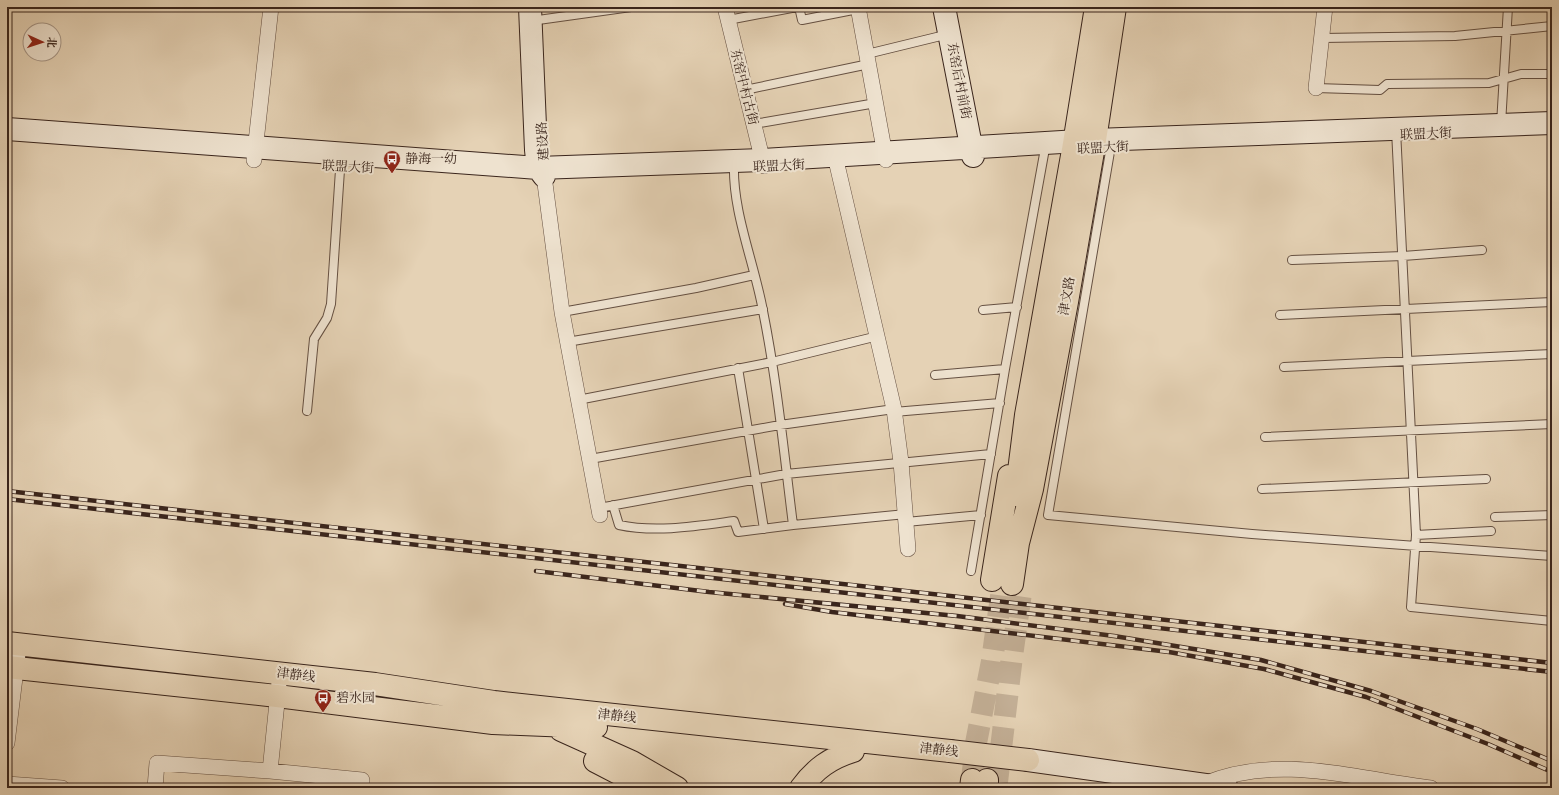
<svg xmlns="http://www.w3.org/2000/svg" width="1559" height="795" font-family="Cardo,'Noto Serif SC',serif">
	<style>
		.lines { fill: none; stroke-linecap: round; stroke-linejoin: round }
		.primary-tunnel { stroke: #c3af96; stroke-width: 22; stroke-dasharray: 22 11; stroke-linecap: butt }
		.lane-casing { stroke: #655042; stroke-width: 10 }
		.street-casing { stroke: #655042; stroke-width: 16 }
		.secondary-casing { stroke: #3a251c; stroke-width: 24 }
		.primary-casing { stroke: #3a251c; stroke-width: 24 }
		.lane { stroke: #eee2cf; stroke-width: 8 }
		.street { stroke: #eee2cf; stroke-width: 15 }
		.secondary { stroke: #eee2cf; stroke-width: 22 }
		.primary { stroke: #e5d2b5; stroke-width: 22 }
		.rail-casing { stroke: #3a251c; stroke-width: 4.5 }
		.rail { stroke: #eee2cf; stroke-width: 3; stroke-dasharray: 9; stroke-linecap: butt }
		.primary-bridge-casing { stroke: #3a251c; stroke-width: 24; stroke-linecap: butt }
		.primary-bridge { stroke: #e5d2b5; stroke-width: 22 }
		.labels { text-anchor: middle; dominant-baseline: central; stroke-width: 4; stroke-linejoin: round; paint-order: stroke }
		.street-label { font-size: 13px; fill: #3a251c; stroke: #eee2cf }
		.poi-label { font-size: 13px; fill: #3a251c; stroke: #eee2cf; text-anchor: start }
	</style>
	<rect width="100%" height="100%" fill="#e5d2b5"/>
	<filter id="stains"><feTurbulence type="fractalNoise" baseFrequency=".005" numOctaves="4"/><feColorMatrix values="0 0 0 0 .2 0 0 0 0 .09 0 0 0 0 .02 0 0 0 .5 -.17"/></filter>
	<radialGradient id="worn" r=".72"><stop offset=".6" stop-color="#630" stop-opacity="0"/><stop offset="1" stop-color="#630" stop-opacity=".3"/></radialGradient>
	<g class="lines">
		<path class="primary-tunnel" d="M 972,780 L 976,743 L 992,661 L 1003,582
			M 997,782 L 1012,656 L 1022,586"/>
		<defs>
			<path id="lane" d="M 799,7 L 802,20 L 858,9
				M 728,20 L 797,7
				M 531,21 L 631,7
				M 1322,38 L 1455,36 L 1552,26
				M 867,54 L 949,34
				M 1316,88 L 1380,90 L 1387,84 L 1489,83 L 1521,74 L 1552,74
				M 745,90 L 869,64
				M 754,124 L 876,103
				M 1501,124 L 1508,7
				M 1396,130 L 1416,535 L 1411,607 L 1552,621
				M 1112,140 L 1048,515 L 1252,534 L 1552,556
				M 734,162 C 732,212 754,261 763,311 C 777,381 784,453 793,525
				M 1292,260 L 1403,256 L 1482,250
				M 983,310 L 1017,307
				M 562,312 L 696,288 L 754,275
				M 1280,315 L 1552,302
				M 567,342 L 763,309
				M 1284,367 L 1552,354
				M 738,368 L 764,529
				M 935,375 L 1005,369
				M 578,400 L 772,362 L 878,336
				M 307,411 L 314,339 L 327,318 L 331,304 L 341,155
				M 894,412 L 1000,403
				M 1265,437 L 1552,424
				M 590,459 L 780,425 L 894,409
				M 1262,489 L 1486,479
				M 613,505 L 619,525 C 656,533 697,526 734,521 L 738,532 L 793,525 L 906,514
				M 599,508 L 786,474 L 991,454
				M 1495,517 L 1552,515
				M 906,522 L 981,515
				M 1416,535 L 1491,531
				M 971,571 L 1005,369 L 1046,143"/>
			<path id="street" d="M 725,7 L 764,166
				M 858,7 L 886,160
				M 1316,88 L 1325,7
				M 835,156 L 894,409 L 901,462 L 908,549
				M 254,160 L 271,7
				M 544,176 L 562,312 L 600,515
				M 7,743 L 19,645
				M 270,771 L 280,673
				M 7,784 L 62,788
				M 1204,784 C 1278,753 1356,779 1431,788
				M 155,788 L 157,763 L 270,771 L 362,780 L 362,788"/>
			<path id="secondary" d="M 530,7 L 536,150 L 538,168 L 544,176
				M 944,7 L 973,156
				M 7,129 L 538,168 L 762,160 L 1095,140 L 1552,123
				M 1028,760 L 1227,788"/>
			<path id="primary" d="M 1016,495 L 1026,415 L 1073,150 L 1096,7
				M 992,580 L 1009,476
				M 1012,584 L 1018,543 L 1032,489 L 1067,302 L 1095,140 L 1115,7
				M 7,643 L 375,684 L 494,702 L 950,751
				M 7,667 L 277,696 L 493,723 L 596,727
				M 561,730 L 632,762 L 677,788
				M 595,761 L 647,788
				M 801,788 C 815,769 830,758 853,751
				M 971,788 L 972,780
				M 987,788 L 987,780"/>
		</defs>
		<use href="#lane" class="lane-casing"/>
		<use href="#street" class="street-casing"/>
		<use href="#secondary" class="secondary-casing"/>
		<use href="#primary" class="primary-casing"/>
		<use href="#lane" class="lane"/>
		<use href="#street" class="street"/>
		<use href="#secondary" class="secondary"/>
		<use href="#primary" class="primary"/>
		<defs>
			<path id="rail" d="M 7,491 L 1552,663
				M 7,499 L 1552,672
				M 536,571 L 709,592 L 957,616 L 1114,636 L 1261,660 L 1371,691 L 1477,729 L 1552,761
				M 785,604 L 832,612 L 1169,652 L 1264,669 L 1366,697 L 1488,744 L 1552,772"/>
		</defs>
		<use href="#rail" class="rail-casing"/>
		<use href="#rail" class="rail"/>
		<defs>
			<path id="primary-bridge" d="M 950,751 L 1028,760"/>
		</defs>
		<use href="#primary-bridge" class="primary-bridge-casing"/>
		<use href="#primary-bridge" class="primary-bridge"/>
	</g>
	<defs>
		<symbol id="bus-pin" viewBox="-11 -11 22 30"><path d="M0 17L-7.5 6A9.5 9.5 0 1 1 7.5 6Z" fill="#8f2418" stroke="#eee2cf"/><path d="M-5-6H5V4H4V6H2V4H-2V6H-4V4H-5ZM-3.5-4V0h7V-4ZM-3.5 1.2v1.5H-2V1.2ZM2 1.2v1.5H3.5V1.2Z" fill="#fff"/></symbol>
	</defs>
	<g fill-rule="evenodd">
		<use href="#bus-pin" x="382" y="149" width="20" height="27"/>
		<use href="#bus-pin" x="313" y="688" width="20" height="27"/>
	</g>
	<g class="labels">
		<g class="street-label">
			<text transform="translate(959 81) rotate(79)">东窑后村前街</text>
			<text transform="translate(744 87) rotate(76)">东窑中村古街</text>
			<text transform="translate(1426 134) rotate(-3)">联盟大街</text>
			<text transform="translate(543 141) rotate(-94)">建设路</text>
			<text transform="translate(1103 148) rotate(-3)">联盟大街</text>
			<text transform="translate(779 166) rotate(-3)">联盟大街</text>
			<text transform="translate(348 167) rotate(3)">联盟大街</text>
			<text transform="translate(1067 296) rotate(-80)">津文路</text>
			<text transform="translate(296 675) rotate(7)">津静线</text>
			<text transform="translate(617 716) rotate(6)">津静线</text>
			<text transform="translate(939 750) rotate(6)">津静线</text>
		</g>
		<g class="poi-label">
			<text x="405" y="159">静海一幼</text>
			<text x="336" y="698">碧水园</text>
		</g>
	</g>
	<rect width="1559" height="795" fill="none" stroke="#e5d2b5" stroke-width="24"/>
	<rect x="8" y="8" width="1543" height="779" fill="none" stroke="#3a251c" stroke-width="2"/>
	<rect x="12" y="12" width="1535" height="771" fill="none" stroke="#3a251c"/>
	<g transform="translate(42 42) rotate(93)"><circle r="19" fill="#eee2cf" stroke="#a69687"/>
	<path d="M0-3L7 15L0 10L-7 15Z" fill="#8f2418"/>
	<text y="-6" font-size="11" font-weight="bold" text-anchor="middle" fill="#3a251c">北</text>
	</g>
	<rect width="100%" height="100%" filter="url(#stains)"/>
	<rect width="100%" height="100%" fill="url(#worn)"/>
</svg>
